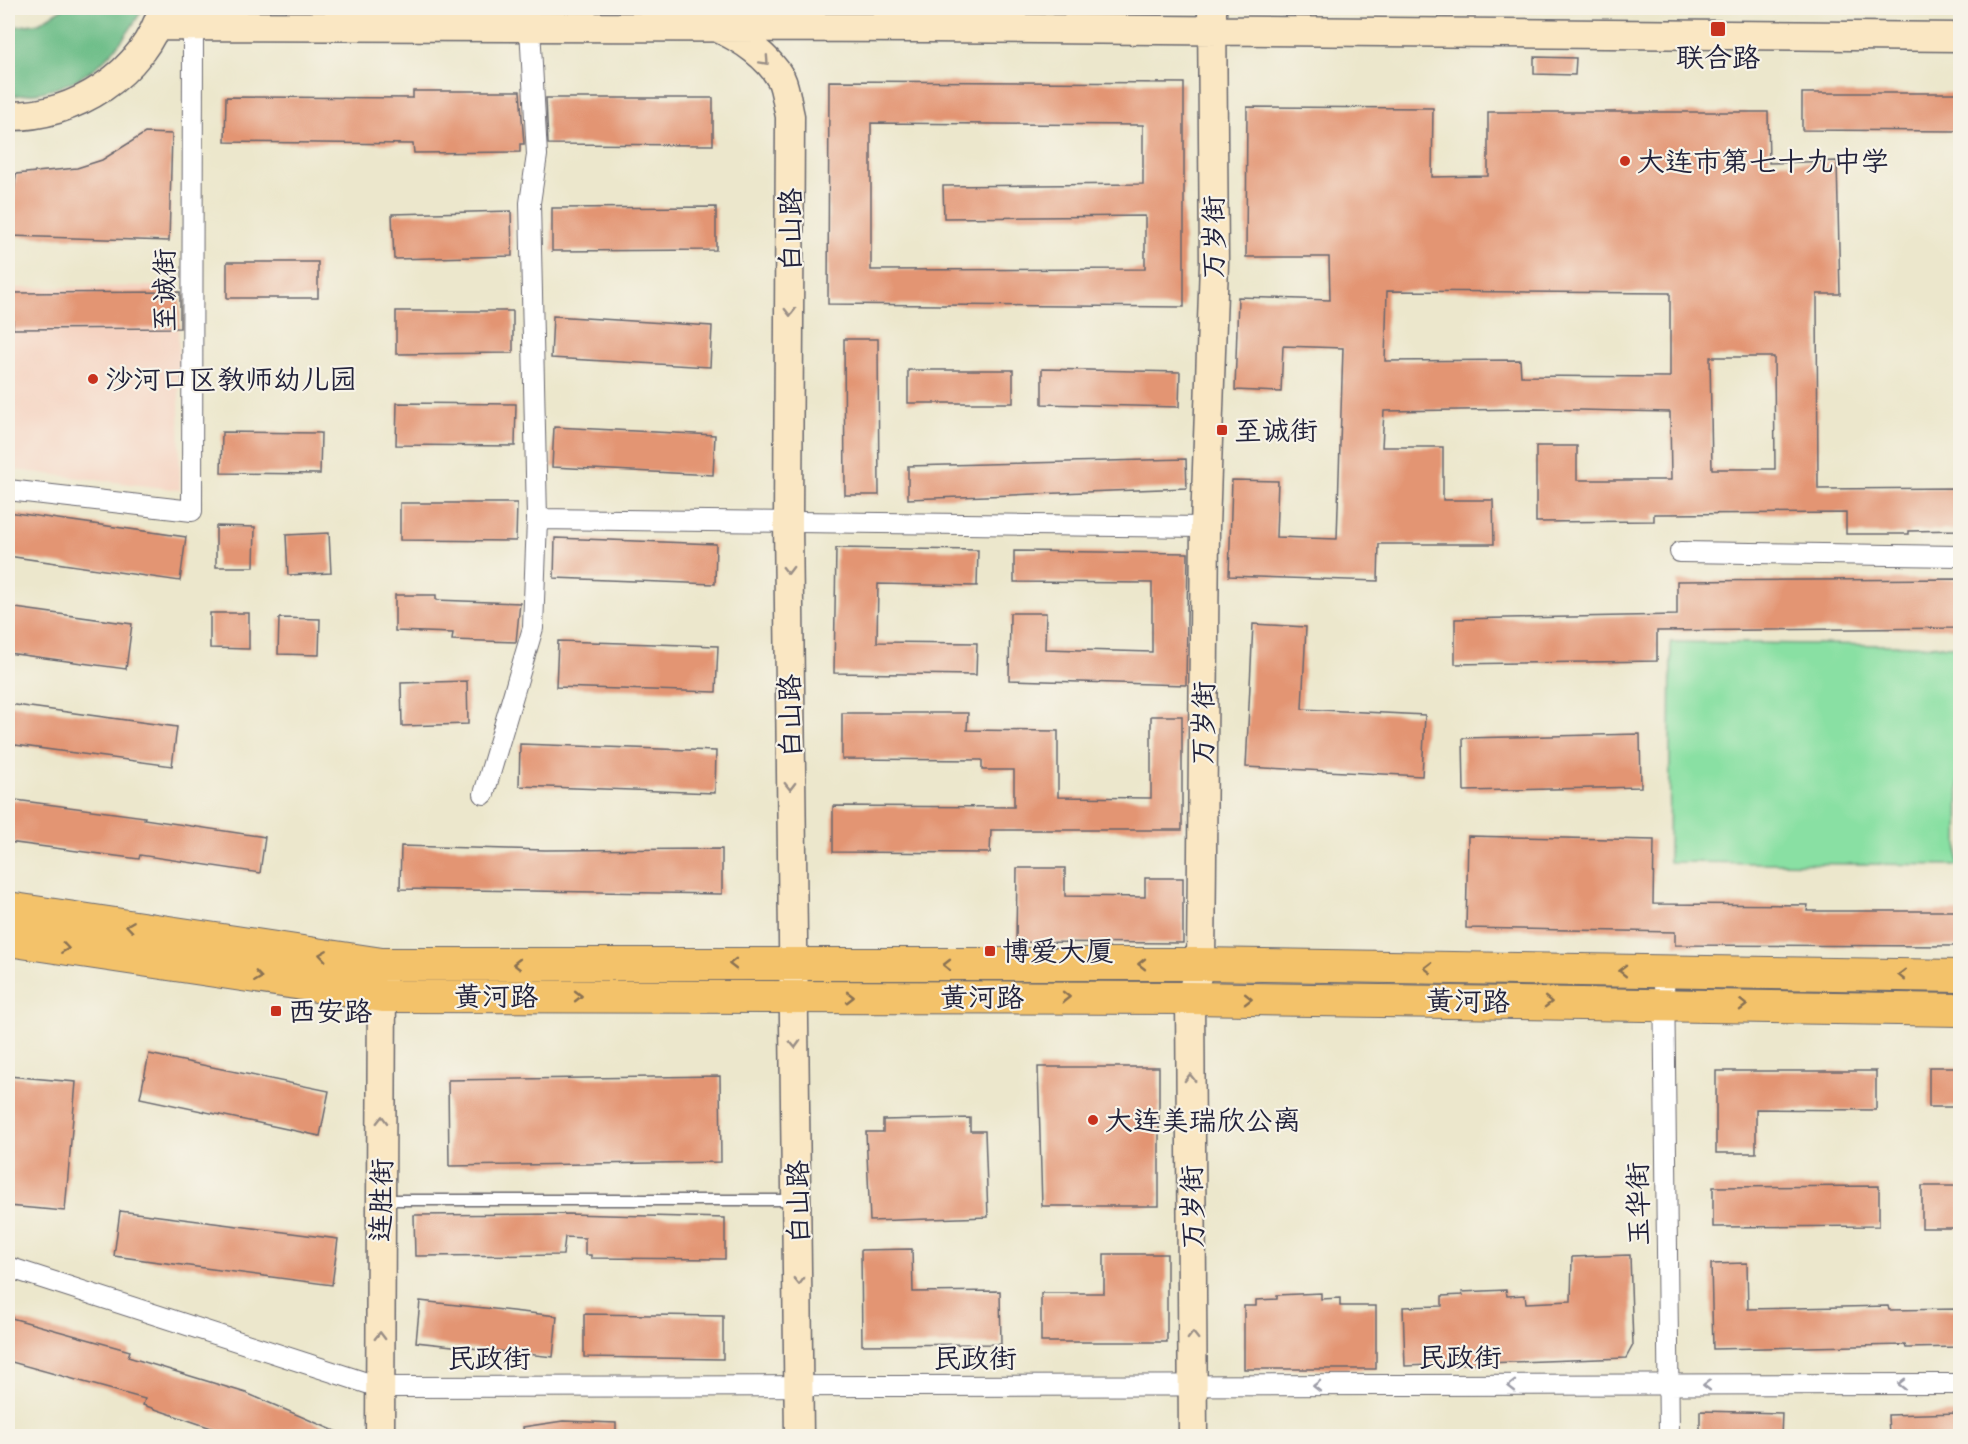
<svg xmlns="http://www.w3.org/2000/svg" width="1968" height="1444" font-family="Caveat,'LXGW WenKai TC',sans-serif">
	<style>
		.built { fill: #f5d3c1 }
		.green { fill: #89e0a3; stroke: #56816f; stroke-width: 1.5 }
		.forest { fill: #6ebe89; stroke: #487062; stroke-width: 1.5 }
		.building { fill: #e39573; fill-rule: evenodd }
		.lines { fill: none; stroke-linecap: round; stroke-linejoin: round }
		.lane-casing { stroke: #69676e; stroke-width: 13 }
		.street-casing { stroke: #69676e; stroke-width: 22 }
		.secondary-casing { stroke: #69676e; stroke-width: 31 }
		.primary-casing { stroke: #69676e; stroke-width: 34 }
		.lane { stroke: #fff; stroke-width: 10 }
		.street { stroke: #fff; stroke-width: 20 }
		.secondary { stroke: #fae7c3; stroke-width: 28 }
		.primary { stroke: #f3c26a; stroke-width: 32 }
		.oneway { stroke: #998e86 }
		.oneway2 { stroke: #8a7252 }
		.oneway3 { stroke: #9c9ca7 }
		.poi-dot { fill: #c8321e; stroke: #f7f3e8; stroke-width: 2 }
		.labels { text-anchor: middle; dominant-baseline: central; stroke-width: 4.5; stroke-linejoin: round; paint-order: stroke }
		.poi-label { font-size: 28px; fill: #22223b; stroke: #f7f3e8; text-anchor: start }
		.street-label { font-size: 28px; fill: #22223b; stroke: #f7f3e8 }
	</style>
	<rect width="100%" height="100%" fill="#f7f3e8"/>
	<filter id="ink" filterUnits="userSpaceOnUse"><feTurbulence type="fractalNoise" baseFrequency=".0167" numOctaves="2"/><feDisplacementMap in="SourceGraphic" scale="12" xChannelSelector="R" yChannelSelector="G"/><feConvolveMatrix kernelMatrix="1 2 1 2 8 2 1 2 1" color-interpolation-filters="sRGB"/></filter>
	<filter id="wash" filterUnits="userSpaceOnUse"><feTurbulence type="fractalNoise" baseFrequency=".008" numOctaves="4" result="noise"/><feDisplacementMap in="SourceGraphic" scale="24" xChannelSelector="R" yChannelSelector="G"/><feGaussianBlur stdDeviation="1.35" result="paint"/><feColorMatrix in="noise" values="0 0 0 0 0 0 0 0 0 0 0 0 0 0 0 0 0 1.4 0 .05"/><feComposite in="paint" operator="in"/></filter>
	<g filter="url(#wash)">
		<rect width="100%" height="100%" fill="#ece7cc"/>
		<path class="built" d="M 178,286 L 180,490 L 8,469 L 8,288 Z"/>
		<path class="green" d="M 1671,642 L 1960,646 L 1958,865 L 1669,862 Z"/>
		<path class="forest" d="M 63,8 L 143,8 C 112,64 74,94 8,96 L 8,28 L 39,23 Z"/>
		<g id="blocks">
			<path class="building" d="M 1534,57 L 1576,58 L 1575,75 L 1534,74 Z
				M 829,81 L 1184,83 L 1184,307 L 828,304 ZM 871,123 L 1143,125 L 1143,184 L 943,186 L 944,218 L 1145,216 L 1145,269 L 871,270 Z
				M 413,91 L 520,91 L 524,144 L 520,144 L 520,152 L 414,153 L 413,144 L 225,142 L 226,97 L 413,98 Z
				M 1802,93 L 1960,93 L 1960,131 L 1802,130 Z
				M 546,98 L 713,98 L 713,145 L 548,144 Z
				M 1247,107 L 1433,108 L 1432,177 L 1488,176 L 1488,112 L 1768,112 L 1769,163 L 1837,161 L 1840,294 L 1817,294 L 1818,489 L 1960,488 L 1960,530 L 1909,531 L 1909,534 L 1846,534 L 1846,513 L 1654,514 L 1654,521 L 1536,522 L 1536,446 L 1577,446 L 1577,480 L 1671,480 L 1670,412 L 1535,409 L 1384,411 L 1382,447 L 1443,447 L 1443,500 L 1493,500 L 1494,544 L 1379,544 L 1378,581 L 1229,576 L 1232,480 L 1278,481 L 1276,537 L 1337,539 L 1343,348 L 1283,346 L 1281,392 L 1235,390 L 1238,297 L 1330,300 L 1329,257 L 1246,257 ZM 1387,291 L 1670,293 L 1670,377 L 1521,376 L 1520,360 L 1385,361 ZM 1710,357 L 1774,357 L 1775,469 L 1712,469 Z
				M 145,133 L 172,134 L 169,241 L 10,236 L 16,174 L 77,168 L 102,160 Z
				M 716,207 L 716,250 L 552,251 L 552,208 Z
				M 511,211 L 512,256 L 394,259 L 392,214 Z
				M 227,262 L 318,262 L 318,298 L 227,298 Z
				M 180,292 L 180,328 L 13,329 L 12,293 Z
				M 396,311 L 513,311 L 513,353 L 396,354 Z
				M 553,316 L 712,326 L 710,367 L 551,358 Z
				M 844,339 L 878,339 L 879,495 L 845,495 Z
				M 1042,369 L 1180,372 L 1179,407 L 1042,404 Z
				M 908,370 L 1013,370 L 1013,403 L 908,403 Z
				M 397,403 L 516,404 L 515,446 L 396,445 Z
				M 554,427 L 715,435 L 713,475 L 552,467 Z
				M 222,432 L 321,433 L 320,474 L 221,473 Z
				M 1186,459 L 1187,488 L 908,499 L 908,466 Z
				M 400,503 L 517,503 L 516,541 L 400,540 Z
				M 8,512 L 186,537 L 180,581 L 8,556 Z
				M 216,526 L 255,527 L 254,567 L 216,567 Z
				M 329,533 L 331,573 L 288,575 L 286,535 Z
				M 555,538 L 716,544 L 715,584 L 554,578 Z
				M 836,548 L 978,550 L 977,586 L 878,584 L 877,642 L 977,643 L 976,675 L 834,673 Z
				M 1014,551 L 1188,553 L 1186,685 L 1009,680 L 1010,613 L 1046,613 L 1045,649 L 1152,652 L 1152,583 L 1014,582 Z
				M 1960,579 L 1960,628 L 1657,631 L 1657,661 L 1455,664 L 1455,619 L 1677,615 L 1677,581 Z
				M 395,595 L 436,595 L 436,600 L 520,603 L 516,642 L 452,640 L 453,633 L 395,631 Z
				M 8,607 L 132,624 L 126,669 L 8,653 Z
				M 210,613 L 249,613 L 249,649 L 210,648 Z
				M 279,618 L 320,619 L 319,655 L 278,654 Z
				M 1253,624 L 1306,627 L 1302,709 L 1425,715 L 1422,776 L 1246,767 Z
				M 558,641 L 718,646 L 716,692 L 556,687 Z
				M 467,681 L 468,724 L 402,726 L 401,683 Z
				M 8,704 L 177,727 L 172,766 L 8,744 Z
				M 842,713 L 968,713 L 967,730 L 1058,731 L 1058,797 L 1151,798 L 1151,716 L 1182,716 L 1182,830 L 991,830 L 990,853 L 833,852 L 833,806 L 1014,807 L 1014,770 L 982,770 L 982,760 L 842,759 Z
				M 1640,734 L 1641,787 L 1464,791 L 1463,738 Z
				M 520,744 L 716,751 L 715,793 L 519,786 Z
				M 8,799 L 145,817 L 144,819 L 265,837 L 260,873 L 140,855 L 139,859 L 8,842 Z
				M 1468,836 L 1654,840 L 1653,904 L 1808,905 L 1807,911 L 1960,911 L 1960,946 L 1675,945 L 1675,932 L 1466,928 Z
				M 401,846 L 545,850 L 722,849 L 722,894 L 400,889 Z
				M 1017,868 L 1065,868 L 1065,896 L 1145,897 L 1145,878 L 1183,878 L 1183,943 L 1016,942 Z
				M 149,1054 L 329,1091 L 320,1136 L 140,1098 Z
				M 1038,1067 L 1159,1067 L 1159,1206 L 1042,1206 Z
				M 1929,1067 L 1960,1067 L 1960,1107 L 1929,1107 Z
				M 1716,1071 L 1876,1071 L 1876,1110 L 1756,1109 L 1756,1153 L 1716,1153 Z
				M 8,1076 L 76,1082 L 65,1211 L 8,1206 Z
				M 720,1076 L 721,1162 L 449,1166 L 448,1080 Z
				M 970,1118 L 970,1131 L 985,1131 L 988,1217 L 870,1221 L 866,1132 L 883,1132 L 883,1120 Z
				M 1879,1186 L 1879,1226 L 1713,1227 L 1713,1187 Z
				M 1922,1186 L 1960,1186 L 1960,1228 L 1922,1228 Z
				M 120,1211 L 338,1239 L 332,1285 L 114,1256 Z
				M 568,1214 L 725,1218 L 725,1259 L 591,1258 L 591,1255 L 585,1255 L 585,1238 L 565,1237 L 563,1255 L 415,1256 L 414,1215 Z
				M 912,1249 L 913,1292 L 1000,1291 L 1001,1344 L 862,1345 L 861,1250 Z
				M 1104,1254 L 1167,1254 L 1167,1342 L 1041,1342 L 1041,1293 L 1104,1293 Z
				M 1630,1255 L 1633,1345 L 1626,1358 L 1405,1366 L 1403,1307 L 1442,1306 L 1442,1296 L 1463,1295 L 1462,1292 L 1506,1290 L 1507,1296 L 1525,1295 L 1526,1303 L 1571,1301 L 1572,1257 Z
				M 1747,1263 L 1748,1309 L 1888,1306 L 1889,1310 L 1960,1309 L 1960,1347 L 1906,1348 L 1905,1345 L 1713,1349 L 1711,1264 Z
				M 1321,1293 L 1321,1299 L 1340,1298 L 1340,1306 L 1376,1306 L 1376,1369 L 1244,1369 L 1244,1306 L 1256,1306 L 1256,1300 L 1277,1299 L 1277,1295 Z
				M 420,1301 L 557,1316 L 553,1357 L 416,1342 Z
				M 584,1314 L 723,1316 L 723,1359 L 584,1357 Z
				M 8,1317 L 130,1351 L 128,1357 L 246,1393 L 349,1437 L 238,1437 L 143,1405 L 145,1399 L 8,1361 Z
				M 1700,1411 L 1782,1413 L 1781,1437 L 1700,1437 Z
				M 1960,1413 L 1960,1437 L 1889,1437 L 1888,1415 Z
				M 563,1421 L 616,1423 L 616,1437 L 524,1437 L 523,1427 Z"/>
		</g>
	</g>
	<g filter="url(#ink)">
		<use href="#blocks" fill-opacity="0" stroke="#69676e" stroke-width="1.5"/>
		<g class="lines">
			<defs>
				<path id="lane" d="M 381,1200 L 795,1200"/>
				<path id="street" d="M 926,8 L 927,28
					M 8,490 L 192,511 L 193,28
					M 537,519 L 1205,527
					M 1680,552 L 1960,556
					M 484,794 L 533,628 L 537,519 L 530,203 L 537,155 L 530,28
					M 1664,971 L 1669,1436
					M 8,1267 L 379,1387 L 1960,1384"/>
				<path id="secondary" d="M 158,26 L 927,28 L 1960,37
					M 720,29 C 742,39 768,56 781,79 C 786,89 787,105 790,116 L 788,523 L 799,1436
					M 8,116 C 75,117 143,74 163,8
					M 380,1436 L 382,974
					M 1193,1436 L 1190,998 L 1201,964 L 1205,527 L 1214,263 L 1212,8"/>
				<path id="primary" d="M 8,908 L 382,964 L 1201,964 L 1960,976
					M 8,940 L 383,996 L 1190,998 L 1960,1010"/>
			</defs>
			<use href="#lane" class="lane-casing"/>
			<use href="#street" class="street-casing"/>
			<use href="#secondary" class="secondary-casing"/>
			<use href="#primary" class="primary-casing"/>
			<use href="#lane" class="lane"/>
			<use href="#street" class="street"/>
			<use href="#secondary" class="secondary"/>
			<use href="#primary" class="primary"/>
		</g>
		<defs><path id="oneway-chevron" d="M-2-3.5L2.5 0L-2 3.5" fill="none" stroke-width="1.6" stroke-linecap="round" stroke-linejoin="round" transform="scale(1.5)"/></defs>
		<g class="oneway">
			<use href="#oneway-chevron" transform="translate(765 61) rotate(47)"/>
			<use href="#oneway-chevron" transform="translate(790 312) rotate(90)"/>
			<use href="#oneway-chevron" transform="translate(788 570) rotate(89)"/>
			<use href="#oneway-chevron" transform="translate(790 786) rotate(89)"/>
			<use href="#oneway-chevron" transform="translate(795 1044) rotate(88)"/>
			<use href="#oneway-chevron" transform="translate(1190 1078) rotate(-91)"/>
			<use href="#oneway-chevron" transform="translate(382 1120) rotate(-89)"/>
			<use href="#oneway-chevron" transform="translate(799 1281) rotate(89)"/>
			<use href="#oneway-chevron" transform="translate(380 1336) rotate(-89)"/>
			<use href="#oneway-chevron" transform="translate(1193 1336) rotate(-91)"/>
		</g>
		<g class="oneway2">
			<use href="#oneway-chevron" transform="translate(130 926) rotate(-172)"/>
			<use href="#oneway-chevron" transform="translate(65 948) rotate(8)"/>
			<use href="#oneway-chevron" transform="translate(323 955) rotate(-172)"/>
			<use href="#oneway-chevron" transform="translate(517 964) rotate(-180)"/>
			<use href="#oneway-chevron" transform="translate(733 964) rotate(-180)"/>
			<use href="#oneway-chevron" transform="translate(1142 964) rotate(180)"/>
			<use href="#oneway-chevron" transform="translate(947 965) rotate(180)"/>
			<use href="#oneway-chevron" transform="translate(1428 968) rotate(-179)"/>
			<use href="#oneway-chevron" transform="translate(1623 971) rotate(-179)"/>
			<use href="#oneway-chevron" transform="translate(1902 975) rotate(-179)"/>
			<use href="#oneway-chevron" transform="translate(258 977) rotate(8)"/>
			<use href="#oneway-chevron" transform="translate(578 996)"/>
			<use href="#oneway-chevron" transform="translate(850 997)"/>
			<use href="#oneway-chevron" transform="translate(1066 997)"/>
			<use href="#oneway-chevron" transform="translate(1248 999) rotate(1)"/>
			<use href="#oneway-chevron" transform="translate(1548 1002) rotate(1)"/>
			<use href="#oneway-chevron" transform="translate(1743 1005) rotate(1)"/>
		</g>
		<g class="oneway3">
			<use href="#oneway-chevron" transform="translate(1902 1384) rotate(180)"/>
			<use href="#oneway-chevron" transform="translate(1707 1385) rotate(180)"/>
			<use href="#oneway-chevron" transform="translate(1317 1386) rotate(180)"/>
			<use href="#oneway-chevron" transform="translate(1512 1386) rotate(180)"/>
		</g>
	</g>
	<g class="poi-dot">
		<rect x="1710" y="21" width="16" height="16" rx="3"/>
		<circle cx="1625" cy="161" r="6"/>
		<circle cx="93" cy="379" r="6"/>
		<rect x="1216" y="424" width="12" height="12" rx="3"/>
		<rect x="984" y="945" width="12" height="12" rx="3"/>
		<rect x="270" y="1005" width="12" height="12" rx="3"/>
		<circle cx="1093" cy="1120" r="6"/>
	</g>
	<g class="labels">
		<g class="poi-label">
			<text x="1718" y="57" text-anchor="middle">联合路</text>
			<text x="1637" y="161">大连市第七十九中学</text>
			<text x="105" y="379">沙河口区教师幼儿园</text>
			<text x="1234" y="430">至诚街</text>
			<text x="1002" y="951">博爱大厦</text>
			<text x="288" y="1011">西安路</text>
			<text x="1105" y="1120">大连美瑞欣公离</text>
		</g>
		<g class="street-label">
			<text transform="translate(790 230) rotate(-90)">白山路</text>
			<text transform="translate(1213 237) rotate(-90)">万岁街</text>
			<text transform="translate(164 290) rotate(-90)">至诚街</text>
			<text transform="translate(790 716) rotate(-91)">白山路</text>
			<text transform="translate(1203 723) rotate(-89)">万岁街</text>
			<text x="496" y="996">黄河路</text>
			<text x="982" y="997">黄河路</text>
			<text transform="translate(1468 1001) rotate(1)">黄河路</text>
			<text transform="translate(381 1200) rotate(-89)">连胜街</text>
			<text transform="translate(798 1202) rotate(-91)">白山路</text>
			<text transform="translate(1638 1204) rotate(-91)">玉华街</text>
			<text transform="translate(1192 1207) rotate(-91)">万岁街</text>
			<text x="1460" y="1357">民政街</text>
			<text x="489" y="1358">民政街</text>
			<text x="975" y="1358">民政街</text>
		</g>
	</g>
	<rect width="1968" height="1444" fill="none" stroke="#f7f3e8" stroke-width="30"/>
</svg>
